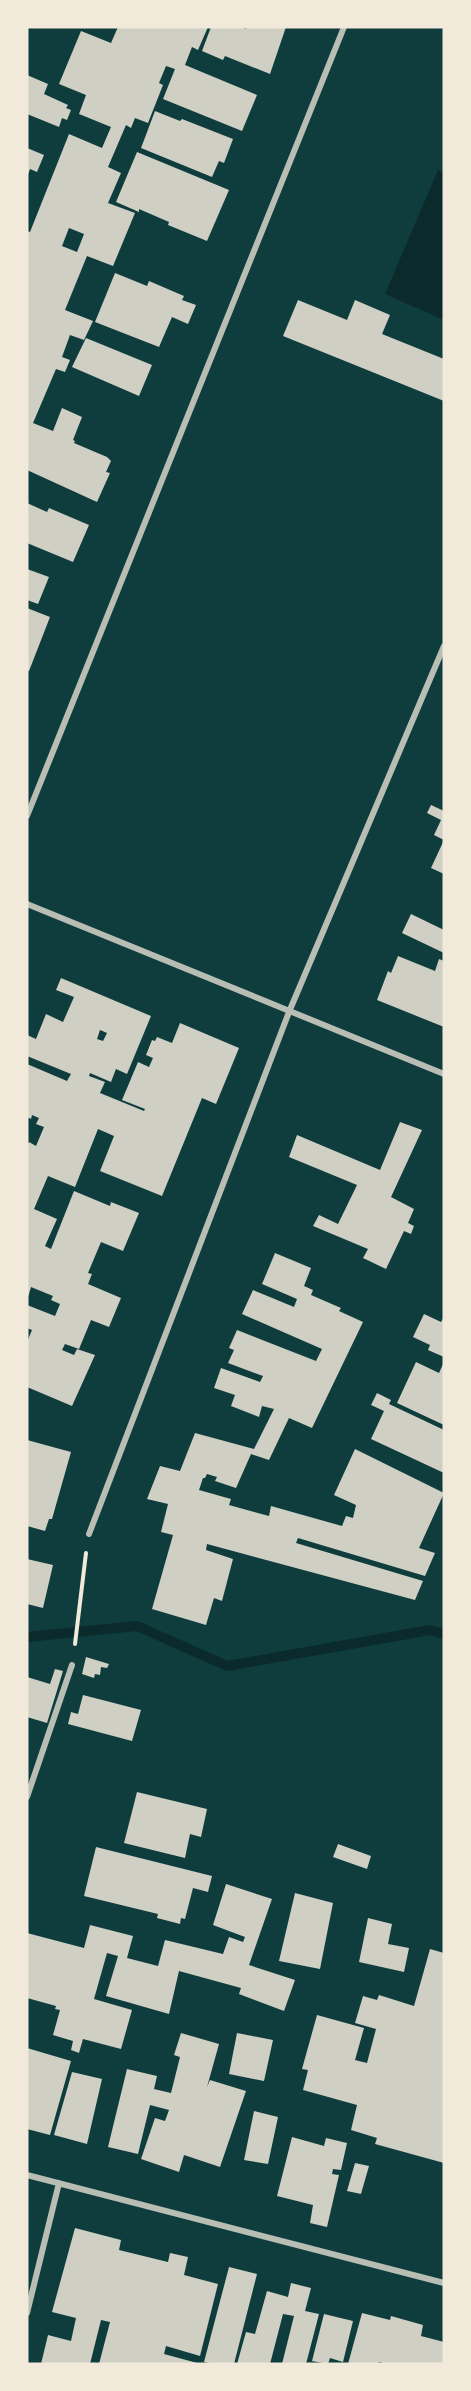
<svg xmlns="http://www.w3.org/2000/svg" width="471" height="2391" font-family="'Public Sans',sans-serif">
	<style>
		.water { fill: #0a2a2b }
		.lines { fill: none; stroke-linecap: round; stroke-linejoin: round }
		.stream { stroke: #0a2a2b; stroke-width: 10 }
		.building { fill: #cfcfc3; fill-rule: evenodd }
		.path { stroke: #f1e9da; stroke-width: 4 }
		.minor { stroke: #b8beb3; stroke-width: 6 }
	</style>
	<rect width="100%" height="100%" fill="#0f3d3e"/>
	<path class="water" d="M 438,170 L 444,173 L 444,320 L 385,294 Z"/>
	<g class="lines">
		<path class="stream" d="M 27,1637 L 137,1626 L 227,1666 L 430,1630 L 444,1634"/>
	</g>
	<path class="building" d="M 118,27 L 208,27 L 198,50 L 192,47 L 185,65 L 257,95 L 242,131 L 163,99 L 175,69 L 166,66 L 159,83 L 163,85 L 148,123 L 135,118 L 131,128 L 126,125 L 108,167 L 121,173 L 108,203 L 135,213 L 113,266 L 87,256 L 65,310 L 93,321 L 84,340 L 70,335 L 62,357 L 70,360 L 65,372 L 56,369 L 33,423 L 53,431 L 62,408 L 82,417 L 73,440 L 75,441 L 74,443 L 107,457 L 111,461 L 106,472 L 110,473 L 97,502 L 27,470 L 27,231 L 30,232 L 69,134 L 102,148 L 111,127 L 79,114 L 86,95 L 59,84 L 81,31 L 111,43 ZM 69,228 L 84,234 L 77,252 L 62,246 Z
		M 211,27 L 241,27 L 246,29 L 247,27 L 286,27 L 270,74 L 225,56 L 223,60 L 202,51 Z
		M 27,75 L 48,84 L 44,94 L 68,105 L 66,108 L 71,110 L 67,120 L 62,118 L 59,127 L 27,114 Z
		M 155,111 L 180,121 L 182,119 L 233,139 L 224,163 L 219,161 L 212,177 L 141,148 Z
		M 27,148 L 44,155 L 37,172 L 30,169 L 27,177 Z
		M 137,152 L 229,190 L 207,241 L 168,225 L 169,222 L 139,209 L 139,212 L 116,202 Z
		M 115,273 L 147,286 L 149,281 L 184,296 L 182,300 L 196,305 L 188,324 L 172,317 L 159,347 L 95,322 Z
		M 298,300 L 347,320 L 355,300 L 390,315 L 382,334 L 444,359 L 444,401 L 283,336 Z
		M 86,338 L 152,365 L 139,396 L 72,367 Z
		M 27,503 L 47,512 L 49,508 L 89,525 L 73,562 L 27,543 Z
		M 27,569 L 49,577 L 38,604 L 27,600 Z
		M 27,608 L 50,617 L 29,671 L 27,671 Z
		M 431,805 L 444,811 L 444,840 L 434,835 L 441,820 L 427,813 Z
		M 444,840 L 444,874 L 431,868 Z
		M 411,914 L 444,930 L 444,953 L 402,933 Z
		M 398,956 L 435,971 L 439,959 L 444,961 L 444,1027 L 377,1000 L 388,971 L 391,973 Z
		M 61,978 L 151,1016 L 127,1074 L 116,1069 L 111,1082 L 90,1073 L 89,1076 L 105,1082 L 100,1093 L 144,1111 L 145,1109 L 122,1100 L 138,1062 L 149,1067 L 153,1058 L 146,1055 L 152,1040 L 155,1041 L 157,1037 L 172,1043 L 180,1023 L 239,1048 L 216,1104 L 202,1098 L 162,1196 L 100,1171 L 114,1136 L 98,1129 L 75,1187 L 48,1176 L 34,1209 L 57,1219 L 45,1246 L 51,1249 L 74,1191 L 110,1206 L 111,1202 L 139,1213 L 123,1251 L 101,1242 L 88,1273 L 92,1274 L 88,1284 L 121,1298 L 109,1327 L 91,1320 L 79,1349 L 65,1344 L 62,1350 L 74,1355 L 77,1349 L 95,1355 L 72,1406 L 27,1387 L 27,1342 L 32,1330 L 27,1328 L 27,1305 L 55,1316 L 60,1304 L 51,1300 L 53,1296 L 31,1287 L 27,1301 L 27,1146 L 29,1142 L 36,1146 L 44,1127 L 36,1124 L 39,1118 L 32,1115 L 31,1119 L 27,1117 L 27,1064 L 67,1081 L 71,1074 L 27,1056 L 27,1035 L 36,1039 L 46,1014 L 63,1022 L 74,997 L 56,990 ZM 100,1030 L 107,1033 L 103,1041 L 97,1039 Z
		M 400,1122 L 422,1130 L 391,1197 L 414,1209 L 408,1223 L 414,1226 L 411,1234 L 404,1231 L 386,1269 L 363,1258 L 368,1249 L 313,1226 L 319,1215 L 338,1224 L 357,1185 L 289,1157 L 297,1135 L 380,1170 Z
		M 275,1253 L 311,1268 L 304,1286 L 313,1290 L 311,1295 L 341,1308 L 339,1311 L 363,1322 L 312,1428 L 289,1418 L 269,1460 L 251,1454 L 236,1488 L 215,1481 L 217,1477 L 207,1474 L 205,1478 L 203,1478 L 199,1490 L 231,1499 L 229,1505 L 269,1516 L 271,1506 L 342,1526 L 346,1516 L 353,1518 L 356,1505 L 334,1495 L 355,1449 L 444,1493 L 419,1548 L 435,1553 L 425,1576 L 298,1538 L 296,1543 L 423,1581 L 415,1600 L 207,1544 L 206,1550 L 233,1559 L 222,1601 L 214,1598 L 206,1625 L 152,1609 L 173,1535 L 161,1532 L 168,1504 L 147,1499 L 160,1466 L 180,1471 L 195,1433 L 254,1449 L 274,1409 L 262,1406 L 259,1417 L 231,1406 L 235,1395 L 214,1388 L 221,1368 L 260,1382 L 263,1376 L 228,1363 L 234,1350 L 229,1348 L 237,1330 L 316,1361 L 322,1349 L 242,1314 L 253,1290 L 294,1307 L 297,1299 L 262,1284 Z
		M 424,1314 L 441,1322 L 444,1317 L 444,1357 L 428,1350 L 430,1345 L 413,1337 Z
		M 416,1362 L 439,1373 L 444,1362 L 444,1425 L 397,1403 Z
		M 377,1393 L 391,1400 L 389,1404 L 444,1430 L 444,1473 L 371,1439 L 384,1411 L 371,1405 Z
		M 27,1440 L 71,1452 L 52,1519 L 49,1519 L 45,1531 L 27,1526 Z
		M 27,1559 L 53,1565 L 43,1608 L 27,1604 Z
		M 86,1657 L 109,1664 L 107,1668 L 101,1667 L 100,1675 L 95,1674 L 94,1678 L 82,1674 Z
		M 55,1669 L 63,1671 L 47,1723 L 27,1717 L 27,1677 L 50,1684 Z
		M 83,1695 L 141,1710 L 132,1741 L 68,1724 L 71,1712 L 78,1714 Z
		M 137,1792 L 207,1809 L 201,1837 L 190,1834 L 185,1858 L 124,1843 Z
		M 338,1844 L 371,1856 L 367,1869 L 333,1857 Z
		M 96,1847 L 212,1876 L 208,1892 L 193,1888 L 185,1919 L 181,1918 L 180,1924 L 157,1918 L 158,1914 L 84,1896 Z
		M 226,1884 L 272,1899 L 249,1965 L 295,1980 L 284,2011 L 239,1994 L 241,1988 L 179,1971 L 169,2014 L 106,1996 L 118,1956 L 107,1953 L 94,1999 L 132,2010 L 121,2049 L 83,2039 L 79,2053 L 71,2050 L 73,2041 L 53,2035 L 60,2010 L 55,2009 L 56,2006 L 27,1998 L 27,1933 L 84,1948 L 90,1925 L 133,1936 L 127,1958 L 158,1966 L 165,1940 L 223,1954 L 229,1937 L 243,1942 L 245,1937 L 213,1925 Z
		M 295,1893 L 333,1903 L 320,1969 L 279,1961 Z
		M 368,1918 L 392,1924 L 388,1944 L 409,1948 L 404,1972 L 359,1962 Z
		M 430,1949 L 444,1953 L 444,2163 L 375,2144 L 377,2138 L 351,2130 L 357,2105 L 303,2090 L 308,2070 L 302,2069 L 317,2015 L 364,2028 L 355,2060 L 367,2063 L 376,2029 L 355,2023 L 363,1996 L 377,2000 L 379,1995 L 414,2006 Z
		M 181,2033 L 219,2044 L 207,2087 L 210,2080 L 246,2091 L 220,2167 L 184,2155 L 179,2172 L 141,2159 L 155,2118 L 165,2121 L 169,2110 L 150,2105 L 138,2154 L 108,2147 L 127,2069 L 157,2076 L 154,2089 L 171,2093 L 180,2057 L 174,2055 Z
		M 237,2033 L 273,2040 L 264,2081 L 229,2074 Z
		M 27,2048 L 71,2061 L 50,2135 L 27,2129 Z
		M 72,2072 L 102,2079 L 87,2144 L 54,2135 Z
		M 254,2111 L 278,2117 L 268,2164 L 244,2160 Z
		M 292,2137 L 324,2146 L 326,2138 L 347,2143 L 341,2170 L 333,2169 L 332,2174 L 339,2175 L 327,2227 L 310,2223 L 313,2205 L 277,2196 Z
		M 355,2163 L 369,2166 L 361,2194 L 347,2191 Z
		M 75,2228 L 121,2240 L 119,2250 L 168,2262 L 170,2253 L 188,2257 L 184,2275 L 218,2284 L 200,2356 L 166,2346 L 164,2354 L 201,2364 L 99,2364 L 110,2322 L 101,2320 L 90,2364 L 41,2364 L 48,2335 L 71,2341 L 76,2318 L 52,2312 Z
		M 229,2267 L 257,2274 L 234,2364 L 214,2364 L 204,2362 Z
		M 291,2283 L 311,2288 L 305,2311 L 319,2314 L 306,2364 L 282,2364 L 294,2316 L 283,2314 L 270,2364 L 237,2364 L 246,2332 L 255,2334 L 267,2291 L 288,2297 Z
		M 362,2313 L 390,2320 L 391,2316 L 423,2325 L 421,2336 L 444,2342 L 444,2364 L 387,2364 L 379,2362 L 378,2364 L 348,2364 Z
		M 324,2314 L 353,2321 L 343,2362 L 330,2358 L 328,2364 L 312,2361 Z"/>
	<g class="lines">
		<path class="path" d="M 75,1644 L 86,1553"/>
		<path class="minor" d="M 27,816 L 344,27
			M 27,904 L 444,1074
			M 89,1534 L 289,1012 L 444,646
			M 27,1797 L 72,1665
			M 27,2175 L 444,2283
			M 27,2313 L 59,2183"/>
	</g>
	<rect width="471" height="2391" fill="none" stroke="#f1e9da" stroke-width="57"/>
</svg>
